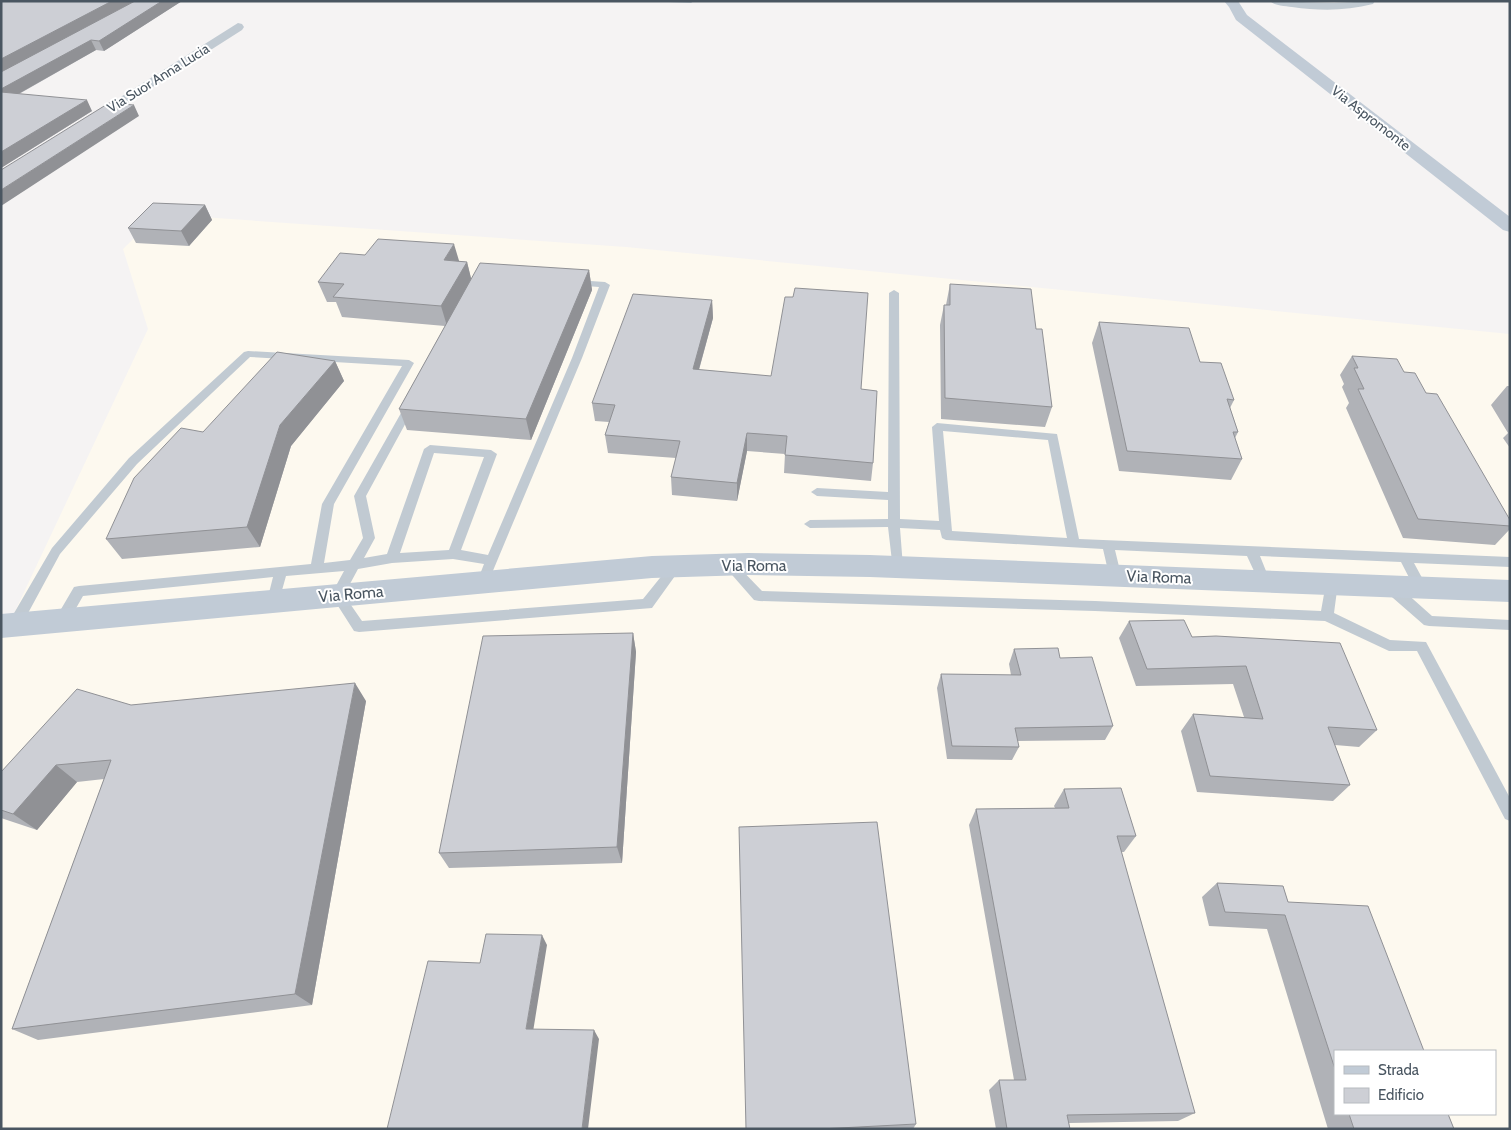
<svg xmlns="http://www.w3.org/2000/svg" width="1511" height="1130" font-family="Cabin,sans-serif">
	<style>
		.commercial { fill: #fdf9ef; fill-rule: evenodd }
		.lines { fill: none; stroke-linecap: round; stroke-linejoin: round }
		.service { fill: #c1cad2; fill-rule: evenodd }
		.minor { fill: #c1cad2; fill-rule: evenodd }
		.secondary { fill: #c1cbd6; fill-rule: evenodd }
		.wall { fill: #b0b2b7 }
		.shaded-wall { fill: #909195 }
		.building { fill: #cdcfd5; stroke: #909195 }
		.labels { text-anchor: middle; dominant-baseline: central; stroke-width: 4; stroke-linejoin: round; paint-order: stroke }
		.far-street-label { font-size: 14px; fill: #4a5661; stroke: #fff }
		.street-label { font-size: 16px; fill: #4a5661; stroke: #fff }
	</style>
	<rect width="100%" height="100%" fill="#f5f3f3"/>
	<path class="commercial" d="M 159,214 L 626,247 L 1510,334 L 1510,1129 L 1,1129 L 1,641 L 148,329 L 123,249 ZM 1335,1051 L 1495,1051 L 1495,1114 L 1335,1114 Z"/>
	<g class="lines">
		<path class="service" d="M 646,1 L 694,1 L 691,3 Z
			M 576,280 L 605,282 L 610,285 L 582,358 L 487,585 L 479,585 L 477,582 L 484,564 L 453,559 L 392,563 L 358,569 L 344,595 L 362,621 L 643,599 L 672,563 L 680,563 L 682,566 L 680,569 L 652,608 L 359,632 L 354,631 L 331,595 L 344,571 L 286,576 L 279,601 L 278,605 L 268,605 L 267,601 L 273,577 L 83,596 L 67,624 L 62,625 L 57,624 L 55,620 L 57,616 L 74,587 L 79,586 L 311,564 L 322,504 L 402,366 L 250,357 L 137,464 L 60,554 L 20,628 L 15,629 L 10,628 L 8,624 L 10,620 L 52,548 L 129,458 L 244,352 L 248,351 L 409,360 L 414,363 L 334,504 L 324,563 L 350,560 L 363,538 L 354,496 L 405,406 L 410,403 L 415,406 L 366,496 L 375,538 L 364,558 L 387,554 L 424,449 L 430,445 L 491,450 L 497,454 L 461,550 L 488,555 L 572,358 L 599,287 L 573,285 L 573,281 ZM 434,453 L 484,457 L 449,550 L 400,553 Z
			M 894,290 L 899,293 L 900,519 L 939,521 L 932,427 L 937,423 L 1057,434 L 1079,539 L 1510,557 L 1510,567 L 1414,563 L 1427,587 L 1426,591 L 1416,591 L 1401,562 L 1260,556 L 1270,581 L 1268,584 L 1260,584 L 1247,556 L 1115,550 L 1121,575 L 1119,578 L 1111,578 L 1109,575 L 1103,549 L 946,540 L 942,538 L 940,530 L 900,528 L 903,567 L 901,570 L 893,570 L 888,527 L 810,528 L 804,524 L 810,520 L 888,519 L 888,500 L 817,496 L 811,492 L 817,488 L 888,492 L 889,293 ZM 943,431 L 1048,440 L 1067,538 L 952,531 Z
			M 730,560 L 734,562 L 762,591 L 1095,601 L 1321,611 L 1326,583 L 1328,580 L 1336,580 L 1338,583 L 1334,613 L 1390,640 L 1426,642 L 1510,798 L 1510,821 L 1505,819 L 1417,651 L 1389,651 L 1325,621 L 1095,611 L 759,601 L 754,600 L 726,568 L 724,565 L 726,562 Z
			M 1390,582 L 1395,583 L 1432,616 L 1510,620 L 1510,630 L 1429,626 L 1424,625 L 1385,591 L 1384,587 L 1385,583 Z"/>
		<path class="minor" d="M 1270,1 L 1334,3 L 1375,1 L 1373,4 C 1346,11 1320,11 1292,7 C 1285,6 1275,6 1270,1 Z
			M 238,23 L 242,24 L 244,27 L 242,30 L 93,125 L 83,125 L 81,122 Z"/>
		<path class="secondary" d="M 1224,1 L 1238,1 L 1247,15 L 1510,217 L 1510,232 L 1503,230 L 1236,20 L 1229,7 Z
			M 748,553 L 870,555 L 1510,580 L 1510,602 L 870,577 L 748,575 L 652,578 L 1,638 L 1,614 L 652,556 Z"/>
	</g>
	<path class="wall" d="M 1,1 L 182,1 L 104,51 L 96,50 L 19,94 L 92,111 L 1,168 Z
		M 205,205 L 212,220 L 189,246 L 136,243 L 128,228 Z
		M 459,261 L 467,262 L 471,279 L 589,270 L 592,290 L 531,440 L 407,430 L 399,409 L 445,326 L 342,317 L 336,302 L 327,302 L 318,282 Z
		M 950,284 L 1036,329 L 1052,407 L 1045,427 L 941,419 L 940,325 L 944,305 L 946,305 Z
		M 712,300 L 713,318 L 699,370 L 861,389 L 873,463 L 871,481 L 784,473 L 785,454 L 747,451 L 737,501 L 672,495 L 671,477 L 676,458 L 608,453 L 605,435 L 609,422 L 595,421 L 592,403 Z
		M 1099,322 L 1200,362 L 1234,400 L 1230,408 L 1238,432 L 1235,438 L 1242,459 L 1231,480 L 1119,471 L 1092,343 Z
		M 1352,356 L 1404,372 L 1426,393 L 1510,520 L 1510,529 L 1495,545 L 1403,538 L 1346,408 L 1349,403 L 1342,387 L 1344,384 L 1340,375 Z
		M 335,361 L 344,381 L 291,446 L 260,547 L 122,559 L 106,539 L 203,432 Z
		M 1507,386 L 1510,386 L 1510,448 L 1503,438 L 1508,433 L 1491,405 Z
		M 1129,621 L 1192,637 L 1377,730 L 1359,747 L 1335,745 L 1350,785 L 1333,801 L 1197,792 L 1181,731 L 1193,714 L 1244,717 L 1233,684 L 1136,686 L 1119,638 Z
		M 633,633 L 636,652 L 622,863 L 449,868 L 439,853 Z
		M 1014,649 L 1060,658 L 1113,726 L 1105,740 L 1017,741 L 1019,747 L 1012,760 L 947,759 L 937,688 L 941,674 L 1011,675 L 1009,664 Z
		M 366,701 L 312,1005 L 38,1040 L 12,1029 L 104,779 L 77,782 L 37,830 L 1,818 L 1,772 L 131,705 Z
		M 1064,789 L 1136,836 L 1124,852 L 1121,852 L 1195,1113 L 1178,1121 L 1069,1123 L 1070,1129 L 996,1129 L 989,1090 L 999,1080 L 1014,1080 L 969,825 L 976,809 L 1055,808 L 1054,806 Z
		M 1217,883 L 1283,886 L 1335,1051 L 1335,1114 L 1448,1114 L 1454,1129 L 1328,1129 L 1267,929 L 1209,926 L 1202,897 Z
		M 916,1124 L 913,1129 L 746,1129 Z"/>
	<path class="shaded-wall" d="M 112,1 L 135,1 L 1,73 L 1,59 Z
		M 162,1 L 182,1 L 104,51 L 99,41 Z
		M 91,40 L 96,50 L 4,102 L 1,98 L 1,89 Z
		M 87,100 L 92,111 L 1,168 L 1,152 Z
		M 134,105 L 139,116 L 1,206 L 1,190 Z
		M 205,205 L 212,220 L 189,246 L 181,231 Z
		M 454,244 L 460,264 L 444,260 Z
		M 467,262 L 472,282 L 447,326 L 441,306 Z
		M 589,270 L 592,290 L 531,440 L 526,419 Z
		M 712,300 L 713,318 L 694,387 L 693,369 Z
		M 335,361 L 344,381 L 291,446 L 260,547 L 247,527 L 280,425 Z
		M 747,433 L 747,451 L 737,501 L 737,483 Z
		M 633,633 L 636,652 L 622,863 L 617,847 Z
		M 355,683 L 366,701 L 312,1005 L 295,994 Z
		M 56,765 L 77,782 L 37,830 L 13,814 Z
		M 542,935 L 547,945 L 532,1038 L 526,1029 Z
		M 594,1030 L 599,1039 L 588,1129 L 582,1129 Z"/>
	<path class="building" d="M 1,1 L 112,1 L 1,59 Z
		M 135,1 L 162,1 L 99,41 L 91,40 L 1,89 L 1,72 Z
		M 1,92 L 87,100 L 1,152 Z
		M 109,103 L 134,105 L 1,190 L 1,170 Z
		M 153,203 L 205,205 L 181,231 L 128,228 Z
		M 378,239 L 454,244 L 444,260 L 467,262 L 441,306 L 333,297 L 344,284 L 318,282 L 340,253 L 365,255 Z
		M 480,263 L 589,270 L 526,419 L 399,409 Z
		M 950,284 L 1031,289 L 1036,329 L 1042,329 L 1052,407 L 945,398 L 944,305 L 950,305 Z
		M 795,288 L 868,293 L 861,389 L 877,391 L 873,463 L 785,455 L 787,436 L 747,433 L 737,483 L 671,477 L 680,441 L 605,435 L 615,405 L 592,403 L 633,294 L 712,300 L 693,369 L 771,376 L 785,297 L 793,297 Z
		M 1099,322 L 1189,328 L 1200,362 L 1221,363 L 1234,400 L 1227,399 L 1238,432 L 1233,432 L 1242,459 L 1127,451 Z
		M 277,352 L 335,361 L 280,425 L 247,527 L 106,539 L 134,478 L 181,428 L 203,432 Z
		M 1352,356 L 1397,359 L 1404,372 L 1415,373 L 1426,393 L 1437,394 L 1510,520 L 1510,526 L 1418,519 L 1358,389 L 1364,389 L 1354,368 L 1358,368 Z
		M 1184,620 L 1192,637 L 1216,636 L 1340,643 L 1377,730 L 1328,727 L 1350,785 L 1210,776 L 1193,714 L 1263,719 L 1246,666 L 1147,669 L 1129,621 Z
		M 633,633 L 617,847 L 439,853 L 483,636 Z
		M 1058,648 L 1060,658 L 1092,657 L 1113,726 L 1015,728 L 1019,747 L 952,746 L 941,674 L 1021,675 L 1014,649 Z
		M 355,683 L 295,994 L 12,1029 L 111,760 L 56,765 L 13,814 L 1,810 L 1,772 L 77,689 L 131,705 Z
		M 1121,788 L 1136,836 L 1117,836 L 1195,1113 L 1067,1115 L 1070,1129 L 1007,1129 L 999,1080 L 1026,1080 L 976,809 L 1069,808 L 1064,789 Z
		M 877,822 L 916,1124 L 820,1129 L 746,1129 L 739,827 Z
		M 1217,883 L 1283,886 L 1288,902 L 1368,906 L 1424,1051 L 1335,1051 L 1335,1069 L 1285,915 L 1225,912 Z
		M 486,934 L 542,935 L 526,1029 L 594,1030 L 582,1129 L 387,1129 L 428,961 L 480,963 Z
		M 1349,1114 L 1448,1114 L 1454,1129 L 1354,1129 Z"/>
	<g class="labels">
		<g class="far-street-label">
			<text transform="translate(158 78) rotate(-32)">Via Suor Anna Lucia</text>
			<text transform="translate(1371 118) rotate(38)">Via Aspromonte</text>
		</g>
		<g class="street-label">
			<text x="754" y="565">Via Roma</text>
			<text transform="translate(1159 577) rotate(2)">Via Roma</text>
			<text transform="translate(351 594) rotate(-5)">Via Roma</text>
		</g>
	</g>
	<rect width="1511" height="1130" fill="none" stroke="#4a5661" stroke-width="5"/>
	<rect x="1334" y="1050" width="162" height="65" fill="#ffffff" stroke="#b7bbc0"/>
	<rect x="1344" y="1066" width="25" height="8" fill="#c1cbd6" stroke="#b7bbc0"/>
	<text x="1378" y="1075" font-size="15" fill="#4a5661">Strada</text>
	<rect x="1344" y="1088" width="25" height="15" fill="#cdcfd5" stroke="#b7bbc0"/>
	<text x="1378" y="1100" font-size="15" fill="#4a5661">Edificio</text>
</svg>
